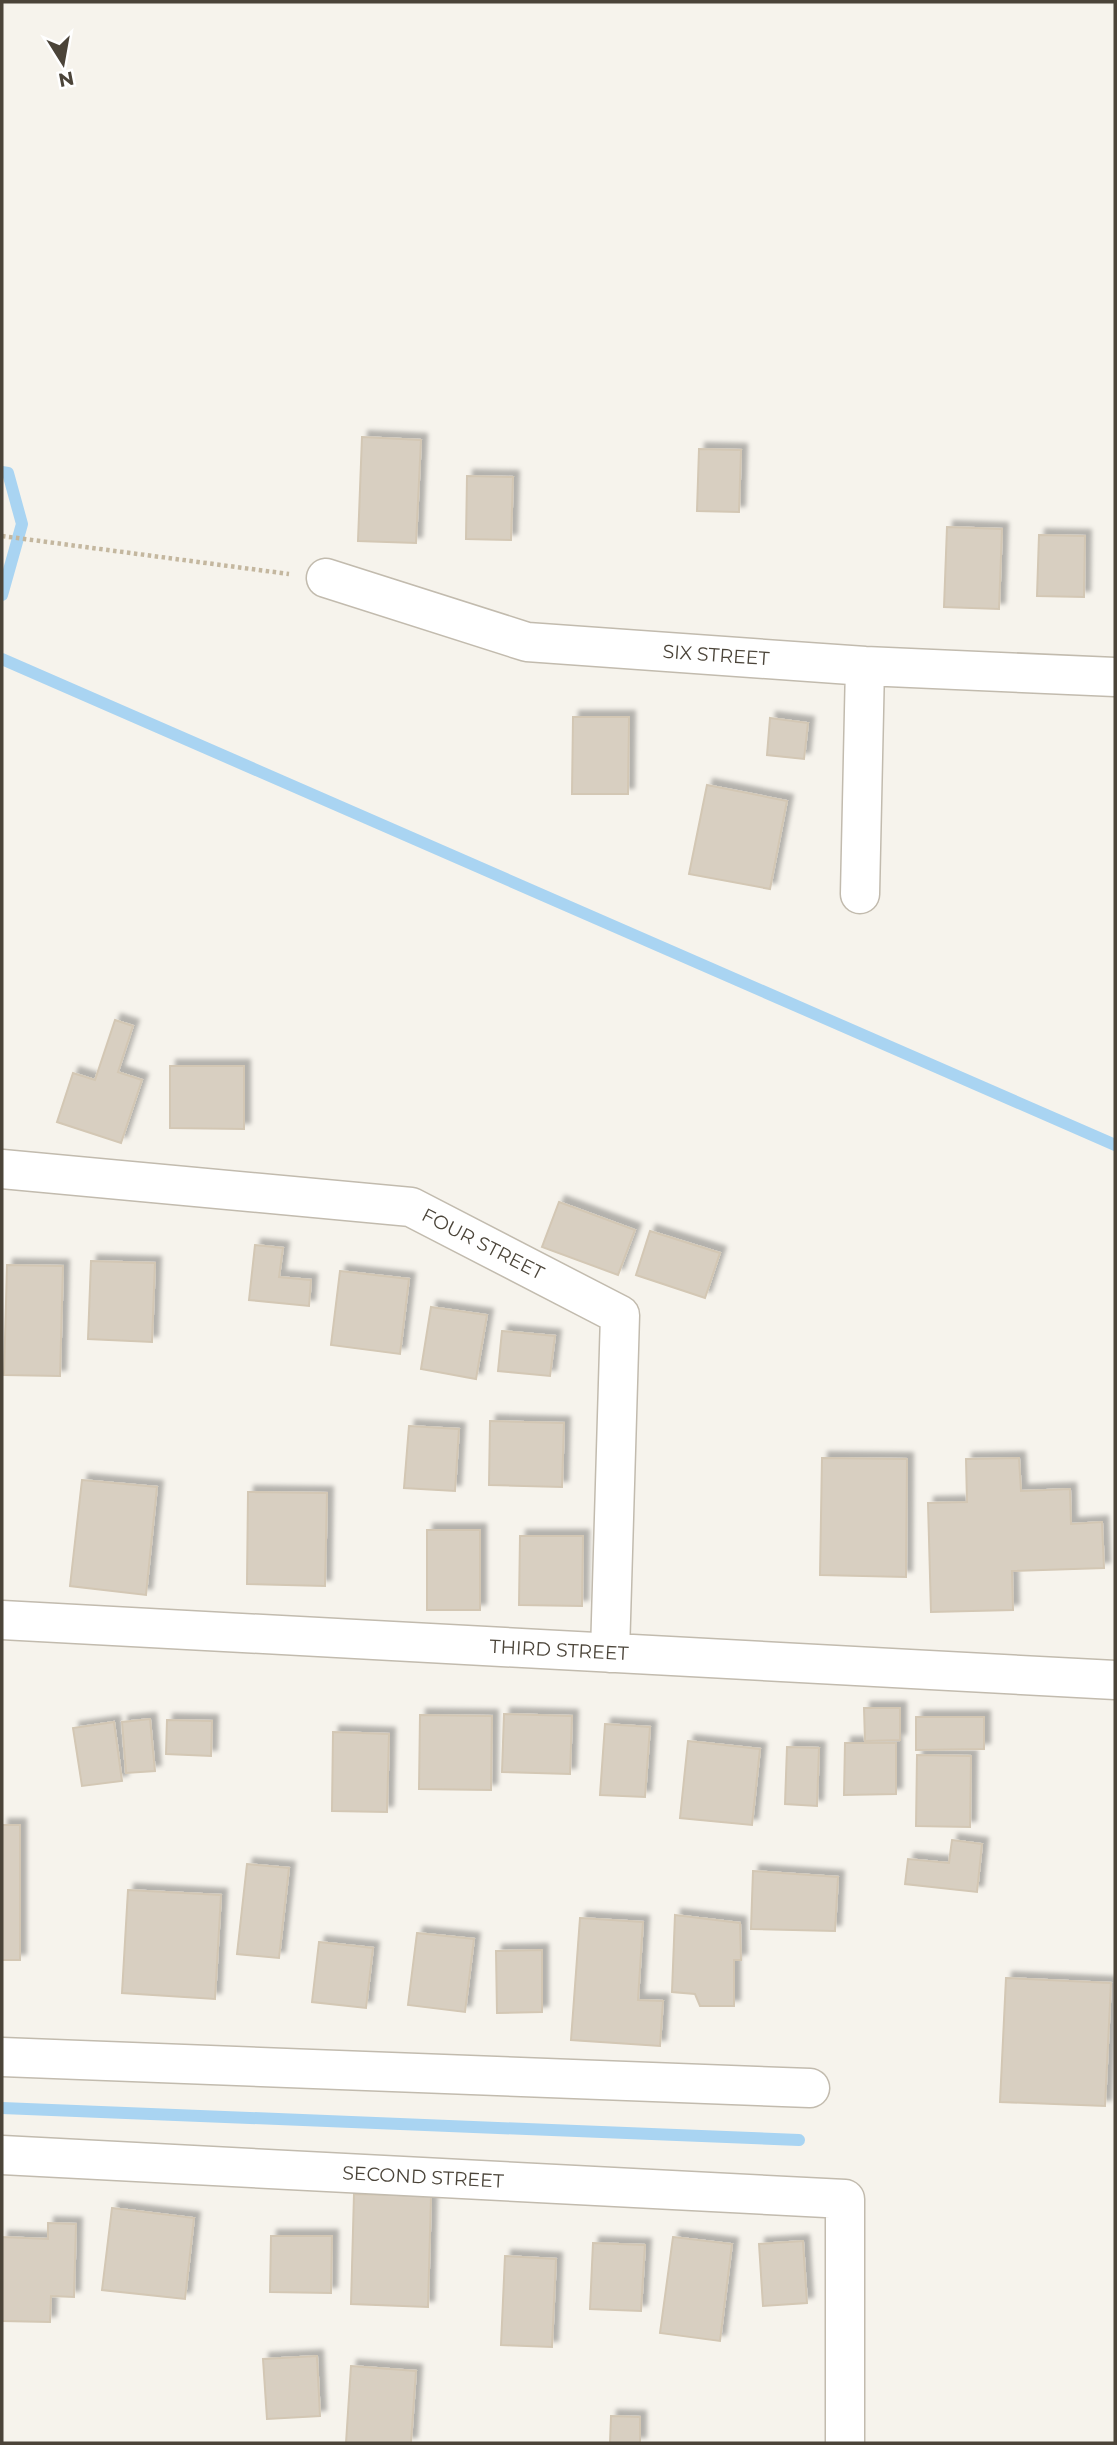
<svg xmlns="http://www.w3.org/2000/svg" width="1117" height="2445" font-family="Montserrat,sans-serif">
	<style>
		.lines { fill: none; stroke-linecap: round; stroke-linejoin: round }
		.stream { stroke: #a9d4f2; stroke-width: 12 }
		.building { fill: #d8cfc1; stroke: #d3c7b4; stroke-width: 2; filter: url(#shadow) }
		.minor-casing { stroke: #c2bbae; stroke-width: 41 }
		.path { stroke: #c4b79f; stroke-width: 4.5; stroke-dasharray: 3.5 3.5; stroke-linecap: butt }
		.minor { stroke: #fff; stroke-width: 38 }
		.labels { text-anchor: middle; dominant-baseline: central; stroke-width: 5; stroke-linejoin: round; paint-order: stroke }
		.street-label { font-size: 19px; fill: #4b4439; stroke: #fff }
	</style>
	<defs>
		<filter id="shadow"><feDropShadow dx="6" dy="-6" stdDeviation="2" flood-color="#0004"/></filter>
	</defs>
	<rect width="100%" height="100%" fill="#f6f3ec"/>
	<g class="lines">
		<path class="stream" d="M 2,472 L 8,473 L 22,524 L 2,595
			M 2,659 L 1115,1145
			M 2,2108 L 799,2140"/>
	</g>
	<path class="building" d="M 362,437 L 421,440 L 416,543 L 358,541 Z
		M 699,449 L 741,450 L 739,512 L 697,511 Z
		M 467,476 L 513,477 L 511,540 L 466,539 Z
		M 947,527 L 1002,529 L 999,609 L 944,607 Z
		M 1039,535 L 1085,536 L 1084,597 L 1037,596 Z
		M 573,717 L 629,717 L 628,794 L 572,794 Z
		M 770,718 L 808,723 L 804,759 L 767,755 Z
		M 707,785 L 787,801 L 770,889 L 689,874 Z
		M 115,1020 L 133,1026 L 118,1072 L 142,1080 L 121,1143 L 57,1122 L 73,1073 L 95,1080 Z
		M 170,1066 L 244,1066 L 244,1129 L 170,1128 Z
		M 559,1202 L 635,1230 L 618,1275 L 542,1247 Z
		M 650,1231 L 720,1253 L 705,1298 L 636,1275 Z
		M 255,1245 L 283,1248 L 279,1277 L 311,1280 L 309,1306 L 249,1300 Z
		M 91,1261 L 155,1263 L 152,1342 L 88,1339 Z
		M 7,1265 L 63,1266 L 60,1376 L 4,1375 Z
		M 340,1271 L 409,1279 L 400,1354 L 331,1345 Z
		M 431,1307 L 487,1315 L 476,1379 L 421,1369 Z
		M 502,1331 L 555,1336 L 550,1376 L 498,1371 Z
		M 490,1421 L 564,1423 L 562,1487 L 489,1485 Z
		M 409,1426 L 459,1429 L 455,1491 L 404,1488 Z
		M 822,1458 L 907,1459 L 906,1577 L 820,1575 Z
		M 1019,1458 L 1021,1491 L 1070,1489 L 1071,1524 L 1102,1522 L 1104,1568 L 1012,1571 L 1013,1610 L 931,1612 L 928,1503 L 967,1502 L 966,1459 Z
		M 82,1480 L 157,1487 L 146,1595 L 70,1586 Z
		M 248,1492 L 327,1493 L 325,1586 L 247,1584 Z
		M 427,1530 L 480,1530 L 480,1610 L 427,1610 Z
		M 520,1536 L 583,1536 L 582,1606 L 519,1605 Z
		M 864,1708 L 900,1708 L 900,1740 L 865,1741 Z
		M 504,1714 L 572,1716 L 570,1774 L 502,1772 Z
		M 420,1715 L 492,1716 L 491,1790 L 419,1789 Z
		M 916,1717 L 984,1717 L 984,1749 L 916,1750 Z
		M 150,1719 L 155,1771 L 126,1773 L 122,1722 Z
		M 167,1720 L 212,1721 L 211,1756 L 166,1754 Z
		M 114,1722 L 122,1781 L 82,1786 L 73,1728 Z
		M 605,1724 L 650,1727 L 645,1797 L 600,1795 Z
		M 333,1732 L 389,1734 L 387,1812 L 332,1811 Z
		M 688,1741 L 760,1749 L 752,1825 L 680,1818 Z
		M 845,1743 L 896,1743 L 896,1794 L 844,1795 Z
		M 787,1747 L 819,1748 L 817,1806 L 785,1804 Z
		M 917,1755 L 971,1756 L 970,1827 L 916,1826 Z
		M 2,1825 L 20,1825 L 20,1960 L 2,1960 Z
		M 952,1840 L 982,1844 L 977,1892 L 905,1884 L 908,1859 L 949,1863 Z
		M 247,1864 L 289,1868 L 279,1958 L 237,1954 Z
		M 753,1871 L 838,1877 L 835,1931 L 751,1929 Z
		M 128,1890 L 221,1895 L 215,1999 L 122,1993 Z
		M 675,1915 L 740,1923 L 741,1960 L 734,1960 L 734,2006 L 700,2006 L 695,1994 L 672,1992 Z
		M 580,1918 L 643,1922 L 638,2000 L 663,2001 L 660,2046 L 571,2040 Z
		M 417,1933 L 474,1939 L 465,2012 L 408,2005 Z
		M 319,1942 L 373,1948 L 366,2008 L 312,2002 Z
		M 542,1950 L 542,2012 L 497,2013 L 496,1951 Z
		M 1006,1978 L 1111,1983 L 1105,2106 L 1000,2102 Z
		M 354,2194 L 431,2196 L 428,2307 L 351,2304 Z
		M 112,2208 L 194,2218 L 185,2299 L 102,2290 Z
		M 48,2223 L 76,2224 L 74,2297 L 51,2296 L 50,2322 L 2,2321 L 2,2237 L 48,2239 Z
		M 271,2236 L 332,2236 L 331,2293 L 270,2292 Z
		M 673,2237 L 732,2244 L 720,2341 L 660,2333 Z
		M 803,2241 L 807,2303 L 763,2306 L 759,2244 Z
		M 593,2243 L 645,2245 L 641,2311 L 590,2309 Z
		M 505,2256 L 556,2259 L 552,2347 L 501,2345 Z
		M 317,2356 L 320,2416 L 267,2419 L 263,2359 Z
		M 351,2366 L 416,2371 L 411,2443 L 346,2443 Z
		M 611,2416 L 640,2417 L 640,2443 L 610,2443 Z"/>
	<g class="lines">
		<defs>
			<path id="minor" d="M 326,578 L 527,642 L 865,666 L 1115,677
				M 860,894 L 865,666
				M 2,1169 L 411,1207 L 620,1315 L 610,1653
				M 2,1620 L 1115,1680
				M 2,2057 L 810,2088
				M 2,2155 L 845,2199 L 845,2443"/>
		</defs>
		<use href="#minor" class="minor-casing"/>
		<path class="path" d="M 2,536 L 289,574"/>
		<use href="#minor" class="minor"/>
	</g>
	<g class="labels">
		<g class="street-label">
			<text transform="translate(716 655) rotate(4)">SIX STREET</text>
			<text transform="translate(483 1244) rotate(27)">FOUR STREET</text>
			<text transform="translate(559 1650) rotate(3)">THIRD STREET</text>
			<text transform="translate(423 2177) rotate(3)">SECOND STREET</text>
		</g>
	</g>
	<rect width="1117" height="2445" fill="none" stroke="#4b4439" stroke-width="7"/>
	<g transform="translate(63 63) rotate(169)" stroke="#ffffff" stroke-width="5" paint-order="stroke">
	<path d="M0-5L12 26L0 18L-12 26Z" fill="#4b4439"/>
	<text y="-10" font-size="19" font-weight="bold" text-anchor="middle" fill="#4b4439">N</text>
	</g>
</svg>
